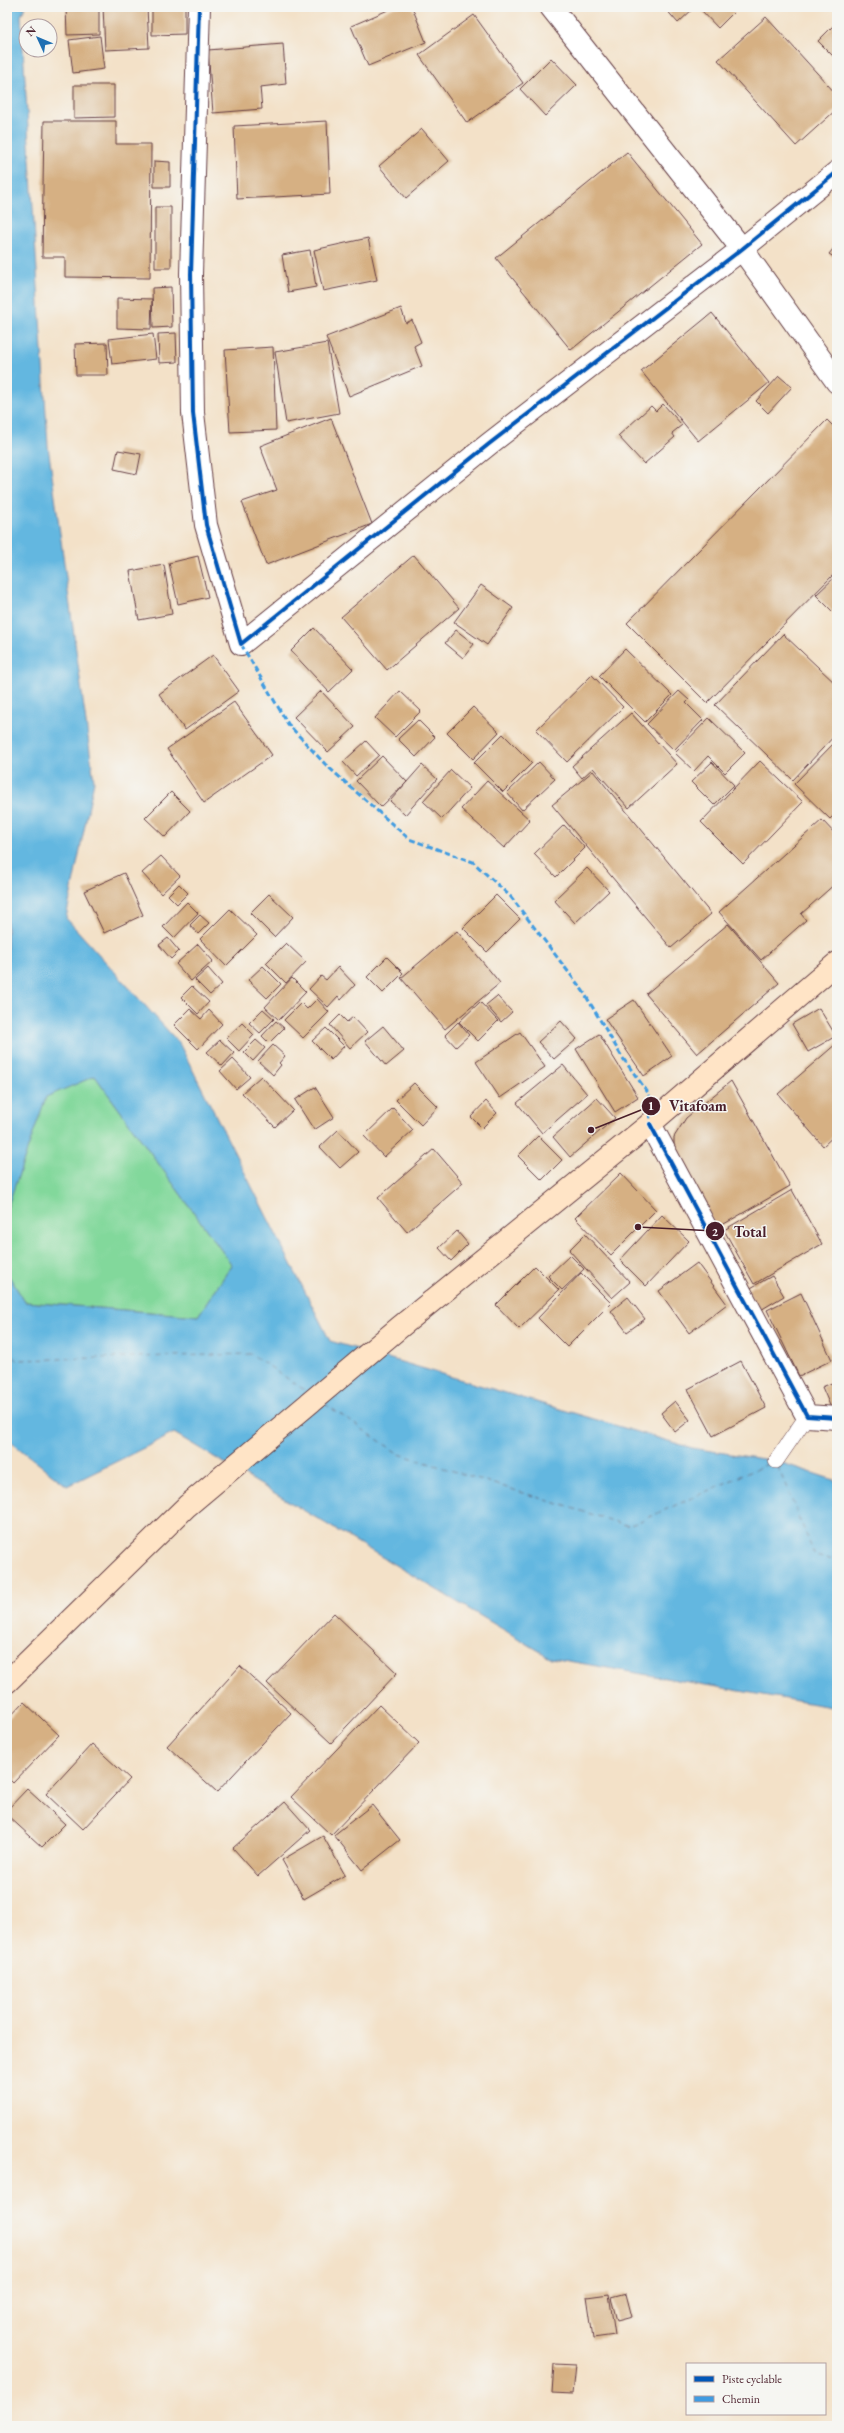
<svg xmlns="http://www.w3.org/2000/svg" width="844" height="2433" font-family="'EB Garamond',serif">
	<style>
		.green { fill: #82d89b; stroke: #667c63 }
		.water { fill: #64b7e0; stroke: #576b86 }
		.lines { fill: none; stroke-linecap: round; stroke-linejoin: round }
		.ferry { stroke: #53546a; stroke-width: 1; stroke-dasharray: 5 4; stroke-linecap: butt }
		.building { fill: #d6b083 }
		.lane-casing { stroke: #633c43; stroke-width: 16 }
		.street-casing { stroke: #633c43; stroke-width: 24 }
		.secondary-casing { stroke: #633c43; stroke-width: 24 }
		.lane { stroke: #fff; stroke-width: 15 }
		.street { stroke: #fff; stroke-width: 22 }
		.secondary { stroke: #ffe4c6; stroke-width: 22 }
		.quiet { stroke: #409be1; stroke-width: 3; stroke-dasharray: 6 3; stroke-linecap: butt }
		.cycleway-casing { stroke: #f6f6f2; stroke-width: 6 }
		.cycleway { stroke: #0057b8; stroke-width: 4 }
		.leader { fill: none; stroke: #4a1f2b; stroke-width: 1.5 }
		.callout-dot { fill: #4a1f2b; stroke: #f6f6f2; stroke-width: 1.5 }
		.mark-label { font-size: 12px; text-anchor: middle; font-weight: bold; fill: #fff }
		.callout-label { font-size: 15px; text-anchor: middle; font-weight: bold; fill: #4a1f2b; stroke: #f6f6f2; stroke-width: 3; stroke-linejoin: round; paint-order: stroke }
	</style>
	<rect width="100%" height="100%" fill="#f6f6f2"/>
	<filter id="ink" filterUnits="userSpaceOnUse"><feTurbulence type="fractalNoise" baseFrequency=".025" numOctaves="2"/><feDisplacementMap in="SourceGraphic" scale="8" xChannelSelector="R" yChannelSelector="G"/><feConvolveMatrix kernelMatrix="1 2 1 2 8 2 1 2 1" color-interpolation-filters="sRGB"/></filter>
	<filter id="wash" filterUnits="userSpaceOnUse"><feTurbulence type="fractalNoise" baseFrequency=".012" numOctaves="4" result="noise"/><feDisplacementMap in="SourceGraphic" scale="16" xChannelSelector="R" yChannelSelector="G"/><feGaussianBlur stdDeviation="0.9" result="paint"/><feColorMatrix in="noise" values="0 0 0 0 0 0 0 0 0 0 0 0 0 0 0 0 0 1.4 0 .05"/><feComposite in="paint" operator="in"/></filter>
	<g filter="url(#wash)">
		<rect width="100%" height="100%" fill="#f3e1c8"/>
		<path class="green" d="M 95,1076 L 232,1265 L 198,1316 L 25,1302 L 7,1273 L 7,1208 L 46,1096 Z"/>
		<path class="water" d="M 7,7 L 25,7 L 21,16 L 48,446 L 94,781 L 66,918 L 179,1043 L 330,1341 L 692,1448 L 776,1461 L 837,1481 L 837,1708 L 551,1658 L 174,1433 L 67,1486 L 7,1439 L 7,1273 L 25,1302 L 198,1316 L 232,1265 L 95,1076 L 46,1097 L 7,1208 Z"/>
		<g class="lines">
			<path class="ferry" d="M 7,1351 L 17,1360 L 251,1354 L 306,1391
				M 325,1404 L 399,1454 L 629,1526 L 770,1463
				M 778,1467 L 815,1556 L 837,1561"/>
		</g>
		<g id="blocks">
			<path class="building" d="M 66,7 L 99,7 L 99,34 L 67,35 Z
				M 103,7 L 147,7 L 149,48 L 105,50 Z
				M 152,7 L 185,7 L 185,34 L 152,35 Z
				M 395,7 L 412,7 L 426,42 L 368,66 L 351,26 Z
				M 664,7 L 695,7 L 678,23 Z
				M 704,7 L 739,7 L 718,28 L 701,10 Z
				M 474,15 L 523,83 L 467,123 L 419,55 Z
				M 766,17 L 837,95 L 837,109 L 796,146 L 718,60 Z
				M 837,22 L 837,60 L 818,41 Z
				M 100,36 L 104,69 L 73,73 L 69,40 Z
				M 283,44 L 286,84 L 260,87 L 262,109 L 213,113 L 208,50 Z
				M 551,58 L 577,85 L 545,116 L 520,89 Z
				M 74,85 L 114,85 L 114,117 L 74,118 Z
				M 44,121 L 116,121 L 116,144 L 151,144 L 150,278 L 65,277 L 65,257 L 42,257 Z
				M 327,121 L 330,194 L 237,199 L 234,126 Z
				M 422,129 L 449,161 L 406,198 L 379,166 Z
				M 627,152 L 702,244 L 571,350 L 496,258 Z
				M 154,161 L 170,162 L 170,187 L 154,187 Z
				M 155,207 L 171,207 L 171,268 L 155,268 Z
				M 368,238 L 377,280 L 323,291 L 314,250 Z
				M 837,244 L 837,259 L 829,254 Z
				M 310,250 L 316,287 L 288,292 L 282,255 Z
				M 171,287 L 172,327 L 153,328 L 152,288 Z
				M 117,298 L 152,299 L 151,329 L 117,328 Z
				M 401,308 L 406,323 L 412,320 L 421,342 L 414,346 L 422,366 L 349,396 L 326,337 Z
				M 712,313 L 769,383 L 698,441 L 641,371 Z
				M 176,333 L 177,362 L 159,363 L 158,334 Z
				M 153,334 L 156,359 L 112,364 L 109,339 Z
				M 107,343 L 108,375 L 76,375 L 75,344 Z
				M 327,343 L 339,413 L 286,423 L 275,352 Z
				M 273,347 L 276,430 L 230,432 L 225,350 Z
				M 779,376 L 792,387 L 768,413 L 756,401 Z
				M 663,404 L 682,425 L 672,433 L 675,437 L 644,464 L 618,436 L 651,406 L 656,411 Z
				M 331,418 L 372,524 L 266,565 L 242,502 L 277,490 L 260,446 Z
				M 827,420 L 837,430 L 837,571 L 707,703 L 627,623 Z
				M 118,450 L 141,454 L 137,474 L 114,469 Z
				M 414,555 L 459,608 L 387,670 L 341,617 Z
				M 198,556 L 208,597 L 178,604 L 169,563 Z
				M 164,565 L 172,614 L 139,620 L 130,571 Z
				M 837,575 L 837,616 L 816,595 Z
				M 481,585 L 513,608 L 487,645 L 454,622 Z
				M 314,628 L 353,669 L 329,692 L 291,651 Z
				M 456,630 L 474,644 L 463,658 L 445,643 Z
				M 783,634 L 837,685 L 837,733 L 793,780 L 715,705 Z
				M 625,649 L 672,695 L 645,722 L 599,676 Z
				M 213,655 L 239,691 L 185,730 L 159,694 Z
				M 592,675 L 623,707 L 567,762 L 536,730 Z
				M 321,691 L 355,727 L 328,752 L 294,717 Z
				M 400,691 L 421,711 L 395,737 L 375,718 Z
				M 679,691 L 689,700 L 686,703 L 703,720 L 674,750 L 647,724 Z
				M 234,702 L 272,755 L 204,803 L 167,749 Z
				M 473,707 L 499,732 L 473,759 L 447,733 Z
				M 631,713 L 677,764 L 629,808 L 593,768 L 582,778 L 572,766 Z
				M 709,718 L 745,753 L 725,773 L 708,756 L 694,771 L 675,753 Z
				M 418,720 L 435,737 L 416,757 L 398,739 Z
				M 503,734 L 532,763 L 503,792 L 474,763 Z
				M 837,740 L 837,812 L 830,819 L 794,784 Z
				M 366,741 L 379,755 L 356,776 L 343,762 Z
				M 382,756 L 407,782 L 381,807 L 356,781 Z
				M 760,761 L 803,802 L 743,864 L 701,822 Z
				M 539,762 L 555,779 L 522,810 L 507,793 Z
				M 712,762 L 734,785 L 714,805 L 691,782 Z
				M 422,765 L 437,779 L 405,815 L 390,801 Z
				M 451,770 L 470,788 L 442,819 L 423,801 Z
				M 593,771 L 711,914 L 671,948 L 552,805 Z
				M 487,781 L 530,820 L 504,848 L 461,809 Z
				M 171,792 L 190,811 L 165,837 L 145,818 Z
				M 822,820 L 837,836 L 837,882 L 801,914 L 806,920 L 761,960 L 719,912 Z
				M 564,825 L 585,848 L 556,877 L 534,854 Z
				M 161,856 L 180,876 L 161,894 L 142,873 Z
				M 587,868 L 609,891 L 575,923 L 554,900 Z
				M 124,873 L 143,915 L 104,933 L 84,891 Z
				M 179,884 L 188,893 L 177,904 L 168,895 Z
				M 269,894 L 293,917 L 274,937 L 250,913 Z
				M 496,895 L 520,919 L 487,952 L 463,928 Z
				M 187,902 L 198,913 L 174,938 L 163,927 Z
				M 230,909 L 257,935 L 226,966 L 200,939 Z
				M 200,915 L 209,923 L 198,934 L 190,925 Z
				M 728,924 L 779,983 L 697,1054 L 646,994 Z
				M 457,931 L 500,983 L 445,1029 L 401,978 Z
				M 168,938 L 179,951 L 171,959 L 159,945 Z
				M 286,943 L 306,962 L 286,983 L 266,963 Z
				M 198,944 L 213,961 L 191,981 L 176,964 Z
				M 387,957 L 403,973 L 383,993 L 367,977 Z
				M 263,966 L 281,984 L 267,998 L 248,980 Z
				M 338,967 L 355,985 L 341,1000 L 338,996 L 328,1007 L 309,989 L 321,976 L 326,980 Z
				M 208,968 L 222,984 L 210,995 L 195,980 Z
				M 292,978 L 306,992 L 279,1020 L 265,1007 Z
				M 192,986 L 209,1002 L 198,1014 L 181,997 Z
				M 497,996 L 512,1012 L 501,1022 L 486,1005 Z
				M 317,999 L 329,1012 L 303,1038 L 284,1020 L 301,1003 L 307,1009 Z
				M 634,1000 L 672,1056 L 644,1076 L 605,1019 Z
				M 480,1002 L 498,1021 L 478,1041 L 459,1022 Z
				M 819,1008 L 836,1036 L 808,1052 L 792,1024 Z
				M 190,1009 L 201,1019 L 209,1010 L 222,1024 L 198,1049 L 174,1025 Z
				M 263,1009 L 274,1019 L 260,1033 L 249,1023 Z
				M 340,1015 L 347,1022 L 353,1017 L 367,1032 L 350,1048 L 330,1025 Z
				M 276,1021 L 284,1028 L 269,1043 L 262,1036 Z
				M 561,1021 L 577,1039 L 554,1059 L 538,1042 Z
				M 458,1022 L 469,1035 L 456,1047 L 445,1035 Z
				M 242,1023 L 254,1035 L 239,1051 L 226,1038 Z
				M 383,1026 L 404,1051 L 386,1066 L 365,1041 Z
				M 326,1028 L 344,1046 L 331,1060 L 312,1041 Z
				M 520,1032 L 545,1067 L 500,1098 L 476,1062 Z
				M 599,1034 L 638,1097 L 615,1112 L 576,1049 Z
				M 220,1040 L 234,1053 L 222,1066 L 207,1052 Z
				M 256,1040 L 265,1048 L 253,1061 L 244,1052 Z
				M 837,1043 L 837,1133 L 823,1146 L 778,1094 Z
				M 273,1045 L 285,1056 L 279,1063 L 281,1065 L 273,1075 L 258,1061 Z
				M 233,1059 L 250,1077 L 236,1089 L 220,1071 Z
				M 563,1065 L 587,1094 L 542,1133 L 517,1103 Z
				M 261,1076 L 293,1110 L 275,1127 L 242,1093 Z
				M 731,1081 L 790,1186 L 717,1228 L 674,1153 L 674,1137 L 686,1118 Z
				M 414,1083 L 438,1107 L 421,1125 L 396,1100 Z
				M 315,1087 L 334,1117 L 314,1130 L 295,1100 Z
				M 597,1098 L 615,1118 L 570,1157 L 553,1137 Z
				M 486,1101 L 497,1113 L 482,1128 L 471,1117 Z
				M 393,1108 L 413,1130 L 384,1157 L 364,1136 Z
				M 338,1130 L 358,1152 L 340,1168 L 320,1147 Z
				M 538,1136 L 562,1160 L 542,1180 L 518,1156 Z
				M 434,1149 L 463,1183 L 407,1232 L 378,1198 Z
				M 621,1173 L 656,1210 L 611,1255 L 575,1218 Z
				M 792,1190 L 822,1244 L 754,1284 L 724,1230 Z
				M 662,1215 L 689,1241 L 646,1286 L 620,1260 Z
				M 457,1231 L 468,1244 L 451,1261 L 439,1248 Z
				M 585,1234 L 630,1282 L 612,1298 L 569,1250 Z
				M 570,1255 L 584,1269 L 562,1290 L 548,1276 Z
				M 697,1263 L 727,1304 L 689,1333 L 659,1291 Z
				M 535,1266 L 559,1290 L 519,1329 L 496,1305 Z
				M 581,1273 L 611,1303 L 567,1347 L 538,1318 Z
				M 772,1276 L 784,1296 L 759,1311 L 747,1290 Z
				M 801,1293 L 832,1360 L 799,1376 L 767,1310 Z
				M 628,1297 L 645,1319 L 627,1332 L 611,1311 Z
				M 741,1361 L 766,1408 L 713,1436 L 688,1389 Z
				M 837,1381 L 837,1408 L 832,1410 L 822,1387 Z
				M 675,1401 L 690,1420 L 675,1432 L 661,1413 Z
				M 334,1613 L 397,1673 L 331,1743 L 267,1683 Z
				M 240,1666 L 291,1713 L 217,1792 L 167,1746 Z
				M 24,1702 L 59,1735 L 13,1783 L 7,1777 L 7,1720 Z
				M 379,1705 L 419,1743 L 331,1835 L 291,1797 Z
				M 92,1744 L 130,1779 L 83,1829 L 46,1794 Z
				M 27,1789 L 65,1824 L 42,1847 L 7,1815 L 7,1810 Z
				M 285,1802 L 310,1830 L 258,1876 L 233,1848 Z
				M 372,1805 L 400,1840 L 362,1870 L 334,1835 Z
				M 323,1836 L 345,1875 L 304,1899 L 282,1860 Z
				M 609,2294 L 615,2335 L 593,2338 L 587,2297 Z
				M 626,2294 L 632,2317 L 617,2321 L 611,2298 Z
				M 554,2364 L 576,2365 L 573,2394 L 552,2393 Z"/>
		</g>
	</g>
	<g filter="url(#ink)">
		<use href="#blocks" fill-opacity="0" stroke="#633c43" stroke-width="1"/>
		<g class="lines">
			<defs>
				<path id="lane" d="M 776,1461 L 807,1416"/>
				<path id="street" d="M 199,7 L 191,274 L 193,413 L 206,525 L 241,644 L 489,444 L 742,249 L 837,172
					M 551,7 L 742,249 L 837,382
					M 650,1124 L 807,1416 L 837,1418"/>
				<path id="secondary" d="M 7,1682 L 187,1506 L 400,1327 L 650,1124 L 837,963"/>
			</defs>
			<use href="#lane" class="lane-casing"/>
			<use href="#street" class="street-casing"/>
			<use href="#secondary" class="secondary-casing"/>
			<use href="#lane" class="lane"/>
			<use href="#street" class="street"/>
			<use href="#secondary" class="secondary"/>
			<path class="quiet" d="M 241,644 L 288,724 L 325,764 L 409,839 L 473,862 L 511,897 L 583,991 L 622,1057 L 649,1094 L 650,1124"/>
			<defs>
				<path id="cycleway" d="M 199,7 L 191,274 L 193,413 L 206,525 L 241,644 L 489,444 L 742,249 L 837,172
					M 650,1124 L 807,1416 L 837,1418"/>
			</defs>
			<use href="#cycleway" class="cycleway-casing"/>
			<use href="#cycleway" class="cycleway"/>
		</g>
	</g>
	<path class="leader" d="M591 1130L651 1106M638 1227L715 1231"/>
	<g class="callout-dot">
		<circle cx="591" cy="1130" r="4"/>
		<circle cx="638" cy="1227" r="4"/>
		<circle cx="651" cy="1106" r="10"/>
		<circle cx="715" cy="1231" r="10"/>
	</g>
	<g class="mark-label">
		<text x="651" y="1110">1</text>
		<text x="715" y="1236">2</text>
	</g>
	<g class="callout-label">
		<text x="698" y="1111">Vitafoam</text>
		<text x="750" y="1237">Total</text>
	</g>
	<rect width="844" height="2433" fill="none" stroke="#f6f6f2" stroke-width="24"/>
	<rect x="686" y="2363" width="140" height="52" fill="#f6f6f2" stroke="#b1a0a2"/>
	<rect x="694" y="2376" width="20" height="6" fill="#0057b8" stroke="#b1a0a2"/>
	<text x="722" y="2383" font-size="12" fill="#4a1f2b">Piste cyclable</text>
	<rect x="694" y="2396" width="20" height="6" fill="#409be1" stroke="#b1a0a2"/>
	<text x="722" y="2403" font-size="12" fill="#4a1f2b">Chemin</text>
	<g transform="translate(38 38) rotate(314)"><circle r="19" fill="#f6f6f2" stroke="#b1a0a2"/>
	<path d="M0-3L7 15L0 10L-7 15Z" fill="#1f6fb2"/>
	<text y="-6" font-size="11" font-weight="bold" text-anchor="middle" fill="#4a1f2b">N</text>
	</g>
</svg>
